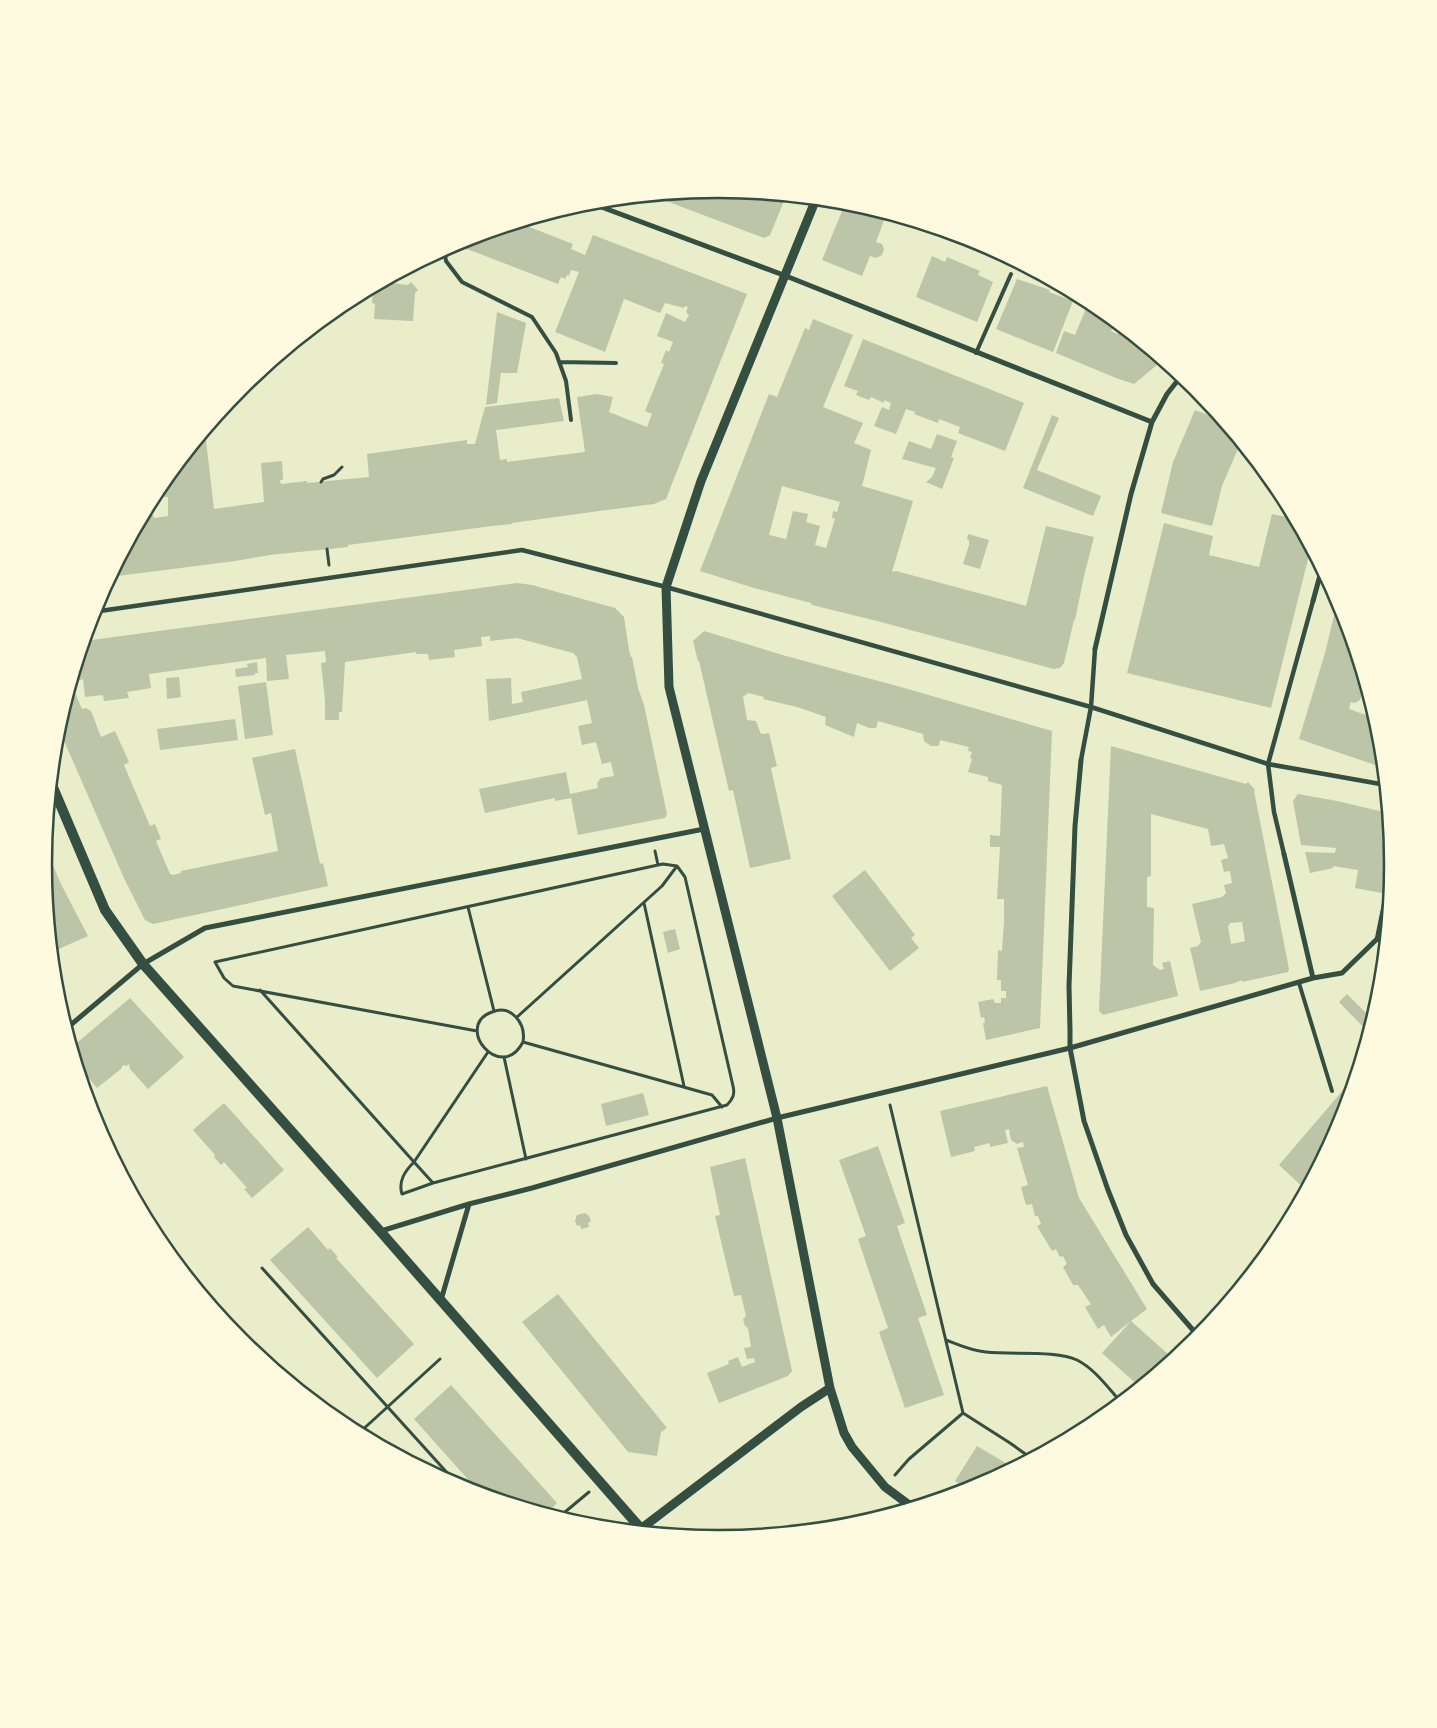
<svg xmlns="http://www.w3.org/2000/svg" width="1437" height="1728" font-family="'Source Sans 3',sans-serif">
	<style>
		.building { fill: #bcc5a7; fill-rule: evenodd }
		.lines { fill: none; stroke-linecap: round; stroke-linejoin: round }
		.path { stroke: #344e41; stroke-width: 3 }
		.service { stroke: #344e41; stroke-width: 4 }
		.pedestrian { stroke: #344e41; stroke-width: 4.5 }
		.minor { stroke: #344e41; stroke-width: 5 }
		.tertiary { stroke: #344e41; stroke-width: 9 }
		.secondary { stroke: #344e41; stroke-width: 10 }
		.rim { fill: none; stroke: #344e41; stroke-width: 2.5 }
	</style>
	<rect width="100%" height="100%" fill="#e9edc9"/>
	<path class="building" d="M 719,189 L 739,191 L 741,195 L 747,198 L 750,192 L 786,196 L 770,235 L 764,238 L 653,196 Z
		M 845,204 L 884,220 L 876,242 L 882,244 L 884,249 L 882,255 L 876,258 L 870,256 L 862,276 L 822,260 Z
		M 519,223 L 573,244 L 571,249 L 585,255 L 593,235 L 747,294 L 666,499 L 654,504 L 599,511 L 512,523 L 512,524 L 492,526 L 348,545 L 348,547 L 270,555 L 235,561 L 110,577 L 143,517 L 153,515 L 154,518 L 168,516 L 168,497 L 153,497 L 158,489 L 205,432 L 214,509 L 264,502 L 261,463 L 282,461 L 283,480 L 280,480 L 281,484 L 307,481 L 307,483 L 369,477 L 367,454 L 467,440 L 467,444 L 475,444 L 485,407 L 559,398 L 564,421 L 496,430 L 500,460 L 507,459 L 507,462 L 585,452 L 577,397 L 597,394 L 613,397 L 609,412 L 647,427 L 652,414 L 645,411 L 664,364 L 661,363 L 666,350 L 669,352 L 673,342 L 657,336 L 666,313 L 685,322 L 689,315 L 686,312 L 688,307 L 685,306 L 684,308 L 665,303 L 660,313 L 624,299 L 605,352 L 555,332 L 579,272 L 571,270 L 569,276 L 567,275 L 565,279 L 561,277 L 558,284 L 454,244 L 461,241 Z
		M 932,256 L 945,262 L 947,257 L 980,271 L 978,275 L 993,282 L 977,322 L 916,297 Z
		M 1017,279 L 1050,290 L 1049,292 L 1073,301 L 1053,352 L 996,329 Z
		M 383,282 L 408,285 L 411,282 L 418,290 L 415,293 L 413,321 L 374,319 L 375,304 L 372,303 L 373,290 L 375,290 L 373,287 Z
		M 1089,301 L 1115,321 L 1111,331 L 1117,334 L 1122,329 L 1120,325 L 1163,360 L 1134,384 L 1116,378 L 1056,353 L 1064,331 L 1075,335 Z
		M 497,312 L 526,323 L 517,373 L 501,373 L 497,403 L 486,405 Z
		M 813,319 L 853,335 L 823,407 L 863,423 L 854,443 L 871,450 L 862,486 L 913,501 L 892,572 L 896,571 L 1026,606 L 1046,526 L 1094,537 L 1084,576 L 1075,620 L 1074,620 L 1064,663 L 1060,668 L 1054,669 L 881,622 L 812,605 L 811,603 L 754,588 L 700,571 L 769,394 L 777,397 L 805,328 L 809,330 ZM 782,486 L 840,502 L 837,512 L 833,511 L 832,518 L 835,519 L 826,548 L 815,545 L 820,526 L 806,522 L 808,514 L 793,511 L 786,539 L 769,535 Z
		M 863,339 L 1024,403 L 1005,451 L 958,433 L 960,427 L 939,419 L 938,423 L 914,414 L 915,412 L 906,409 L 896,434 L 874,426 L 882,407 L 889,410 L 891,403 L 884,400 L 884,403 L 871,397 L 869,400 L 856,395 L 858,391 L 844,386 Z
		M 1195,410 L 1224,421 L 1241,442 L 1222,486 L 1212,526 L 1161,513 L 1173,462 Z
		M 1052,415 L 1059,418 L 1037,470 L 1101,496 L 1093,516 L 1023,488 Z
		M 937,434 L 957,441 L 951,457 L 954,458 L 942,489 L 926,482 L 932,477 L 936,468 L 902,459 L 909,441 L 931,449 Z
		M 1272,514 L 1296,519 L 1311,547 L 1271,708 L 1127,673 L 1164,523 L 1213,536 L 1209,555 L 1259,567 Z
		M 968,534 L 989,540 L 980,569 L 963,564 L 969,545 L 969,540 L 967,539 Z
		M 517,583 L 532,585 L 615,608 L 624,617 L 629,650 L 631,657 L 632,657 L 638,688 L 644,705 L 667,814 L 665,818 L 578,835 L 571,798 L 555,801 L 555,798 L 485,813 L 479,789 L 566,772 L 570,794 L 598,788 L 597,783 L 601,778 L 614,776 L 611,762 L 602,764 L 596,742 L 582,745 L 578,726 L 592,723 L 587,700 L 489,721 L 486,679 L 511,678 L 512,704 L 523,702 L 521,692 L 582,679 L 577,657 L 573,653 L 517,638 L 490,641 L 490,636 L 481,637 L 482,646 L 454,650 L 455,657 L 429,660 L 428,654 L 416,654 L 416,652 L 345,662 L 342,712 L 339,712 L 339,720 L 325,720 L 325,700 L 321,663 L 326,662 L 325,651 L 286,655 L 289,679 L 267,681 L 266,658 L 149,674 L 151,688 L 127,692 L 129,698 L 104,701 L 103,695 L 85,697 L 83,679 L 72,683 L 84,641 Z
		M 1338,599 L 1342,606 L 1365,683 L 1360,700 L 1355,703 L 1351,702 L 1349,709 L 1366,715 L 1368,709 L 1374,712 L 1380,733 L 1384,768 L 1299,739 L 1325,653 Z
		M 704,631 L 786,656 L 908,689 L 1052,731 L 1040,1028 L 986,1040 L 983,1023 L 985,1023 L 984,1017 L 981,1018 L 978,1002 L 993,999 L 995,1003 L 1001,1003 L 1001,998 L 1006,998 L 1006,991 L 1001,991 L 1001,980 L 997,980 L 998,950 L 1002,951 L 1004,922 L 1004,899 L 997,899 L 1000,847 L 990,847 L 990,835 L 1000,836 L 1002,785 L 988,781 L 988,777 L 968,772 L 972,759 L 970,758 L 972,752 L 968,751 L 969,747 L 940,740 L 939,746 L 931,746 L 924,741 L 923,734 L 878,721 L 876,728 L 869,728 L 857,723 L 854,737 L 825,725 L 826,717 L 797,707 L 763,699 L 764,697 L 748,693 L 743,697 L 747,720 L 756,721 L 761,734 L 769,733 L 777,766 L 771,768 L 791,859 L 750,868 L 733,790 L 729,791 L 699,661 L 698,661 L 693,641 Z
		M 257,662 L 258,673 L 255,673 L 255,675 L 236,677 L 235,669 L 248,667 L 247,664 Z
		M 179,677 L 181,697 L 167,699 L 166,678 Z
		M 266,682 L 273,735 L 245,739 L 238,686 Z
		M 71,684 L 82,709 L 86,708 L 91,711 L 101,737 L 115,731 L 129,762 L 124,765 L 150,826 L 155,824 L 161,839 L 156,841 L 170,874 L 173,875 L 181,873 L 181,871 L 278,851 L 271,813 L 265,815 L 252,758 L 295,749 L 320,864 L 323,863 L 328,886 L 153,924 L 145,920 L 124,878 L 58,727 Z
		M 235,719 L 238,740 L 160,750 L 157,729 Z
		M 1111,746 L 1246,784 L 1248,782 L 1255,790 L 1254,791 L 1289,969 L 1288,972 L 1242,982 L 1242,980 L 1235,983 L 1200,991 L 1190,948 L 1198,946 L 1201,942 L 1192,904 L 1222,897 L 1226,893 L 1224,885 L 1232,883 L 1230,871 L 1224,872 L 1221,860 L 1228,858 L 1224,844 L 1211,846 L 1208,829 L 1151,814 L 1151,876 L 1147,877 L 1147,907 L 1154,908 L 1153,965 L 1160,970 L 1164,969 L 1162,963 L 1170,961 L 1178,996 L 1103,1015 L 1099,1011 ZM 1242,922 L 1245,941 L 1231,944 L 1228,927 L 1230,923 Z
		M 1298,794 L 1337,801 L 1388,813 L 1393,858 L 1387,877 L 1385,876 L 1382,893 L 1355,888 L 1358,870 L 1333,866 L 1333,868 L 1310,873 L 1305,852 L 1335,853 L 1336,848 L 1301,845 L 1293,801 Z
		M 45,847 L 61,884 L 88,936 L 52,952 L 44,864 Z
		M 865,870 L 915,935 L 911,938 L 919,948 L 890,971 L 832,896 Z
		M 675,929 L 680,949 L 668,953 L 663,932 Z
		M 1347,994 L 1373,1020 L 1369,1033 L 1339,1002 Z
		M 130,998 L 184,1057 L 148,1089 L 130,1069 L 129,1064 L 126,1066 L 123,1065 L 121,1069 L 97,1088 L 77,1064 L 72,1047 Z
		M 1047,1086 L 1079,1198 L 1147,1309 L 1131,1321 L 1169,1355 L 1166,1358 L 1170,1362 L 1140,1387 L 1102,1353 L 1131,1321 L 1111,1337 L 1104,1325 L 1098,1329 L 1085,1307 L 1091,1304 L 1078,1285 L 1073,1285 L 1063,1267 L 1067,1264 L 1063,1256 L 1060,1257 L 1056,1249 L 1052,1251 L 1037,1226 L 1041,1224 L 1038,1216 L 1035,1216 L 1032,1204 L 1026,1205 L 1021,1187 L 1028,1185 L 1017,1148 L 1024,1147 L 1023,1142 L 1017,1144 L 1011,1140 L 1009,1129 L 1005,1130 L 1008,1143 L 990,1147 L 990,1143 L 974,1147 L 975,1151 L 951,1157 L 940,1111 Z
		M 1344,1089 L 1350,1094 L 1342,1122 L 1306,1190 L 1279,1165 Z
		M 643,1093 L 649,1115 L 606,1126 L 601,1104 Z
		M 224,1103 L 284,1170 L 252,1198 L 244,1189 L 247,1188 L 224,1162 L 221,1165 L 214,1157 L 215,1155 L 193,1130 Z
		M 878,1146 L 905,1223 L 897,1226 L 927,1315 L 918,1318 L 944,1395 L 905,1408 L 879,1332 L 888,1328 L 858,1239 L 866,1236 L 839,1160 Z
		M 745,1158 L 792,1371 L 788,1376 L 719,1403 L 707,1373 L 729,1364 L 728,1361 L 738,1357 L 742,1367 L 755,1362 L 754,1358 L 747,1359 L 744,1348 L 751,1347 L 748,1328 L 745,1326 L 743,1319 L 746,1316 L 741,1295 L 734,1296 L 715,1216 L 720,1215 L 710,1167 Z
		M 585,1213 L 589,1216 L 591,1221 L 588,1223 L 589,1227 L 581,1229 L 580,1225 L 577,1226 L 575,1221 L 577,1215 Z
		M 308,1227 L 328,1250 L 330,1248 L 338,1257 L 336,1258 L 414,1344 L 377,1378 L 270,1260 Z
		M 558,1294 L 667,1428 L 661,1432 L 657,1456 L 628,1452 L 522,1322 Z
		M 451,1385 L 557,1503 L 546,1514 L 481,1494 L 414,1419 Z
		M 977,1446 L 1014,1468 L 970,1490 L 955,1481 Z"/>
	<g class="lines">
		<path class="path" d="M 321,482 L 323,479 L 334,475 L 342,467
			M 327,549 L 329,565
			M 655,851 L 658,865
			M 644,903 L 684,1086
			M 468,907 L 494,1011
			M 260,990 L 414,1162 C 405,1171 398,1181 402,1194 L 433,1183
			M 517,1017 L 662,886 L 677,866
			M 477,1031 L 233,986 L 224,978 L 215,962 L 658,865 L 663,864 L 677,866 L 685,877 L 733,1086 C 735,1094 733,1099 727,1105 L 433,1183 L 414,1162 L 488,1052
			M 523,1042 C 526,1024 512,1004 492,1012 C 453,1026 501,1084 523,1042 L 712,1095 L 722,1107
			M 504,1057 L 526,1159
			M 890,1105 L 963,1413 L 909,1459 L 895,1475
			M 262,1268 L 460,1487
			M 946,1340 C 959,1345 972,1351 986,1352 C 1011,1355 1057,1350 1077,1360 C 1095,1369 1108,1388 1121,1402
			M 963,1413 L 1010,1443 L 1031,1458
			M 359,1433 L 440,1359
			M 559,1517 L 589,1492"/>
		<path class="service" d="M 444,249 L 446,261 L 462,282 L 532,317 L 556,353 L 566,381 L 571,420
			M 976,353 L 1011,274
			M 559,362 L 616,363
			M 1299,983 L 1332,1091"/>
		<path class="pedestrian" d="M 93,612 L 522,550 L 666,587 L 1091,707 L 1268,764 L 1386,785
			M 1081,760 L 1091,707 L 1095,649
			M 1284,854 L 1274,812 L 1268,764 L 1313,601
			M 1377,939 L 1387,890 L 1393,871"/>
		<path class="minor" d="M 588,202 L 786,276 L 1152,422
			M 1313,601 L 1322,568
			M 1095,649 L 1131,494 L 1152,422 L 1167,394 L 1182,375
			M 1081,760 L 1075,826 L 1069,986 L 1070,1031 L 1070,1048 L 1084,1121 L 1108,1190 L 1126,1235 L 1153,1284 L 1199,1337
			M 1284,854 L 1313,978
			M 67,1028 L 143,964 L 205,928 L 704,829
			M 381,1231 L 469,1204 L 532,1188 L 777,1118 L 1070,1048 L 1313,978 L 1342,973 L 1377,939 L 1386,941
			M 441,1300 L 469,1204"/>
		<path class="tertiary" d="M 816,199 L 701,481 L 666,587 L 669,687 L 777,1118 L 830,1388 L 844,1433 L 852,1447 L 885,1487 L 912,1507
			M 638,1531 L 801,1407 L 830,1388"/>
		<path class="secondary" d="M 52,785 L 105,910 L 143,964 L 380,1231 L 643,1531"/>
	</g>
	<path d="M0 0H1437V1728H0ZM52 864a666 666 0 1 1 1332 0a666 666 0 1 1-1332 0Z" fill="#fefae0" fill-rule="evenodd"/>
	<path class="rim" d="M52 864a666 666 0 1 1 1332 0a666 666 0 1 1-1332 0Z"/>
</svg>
